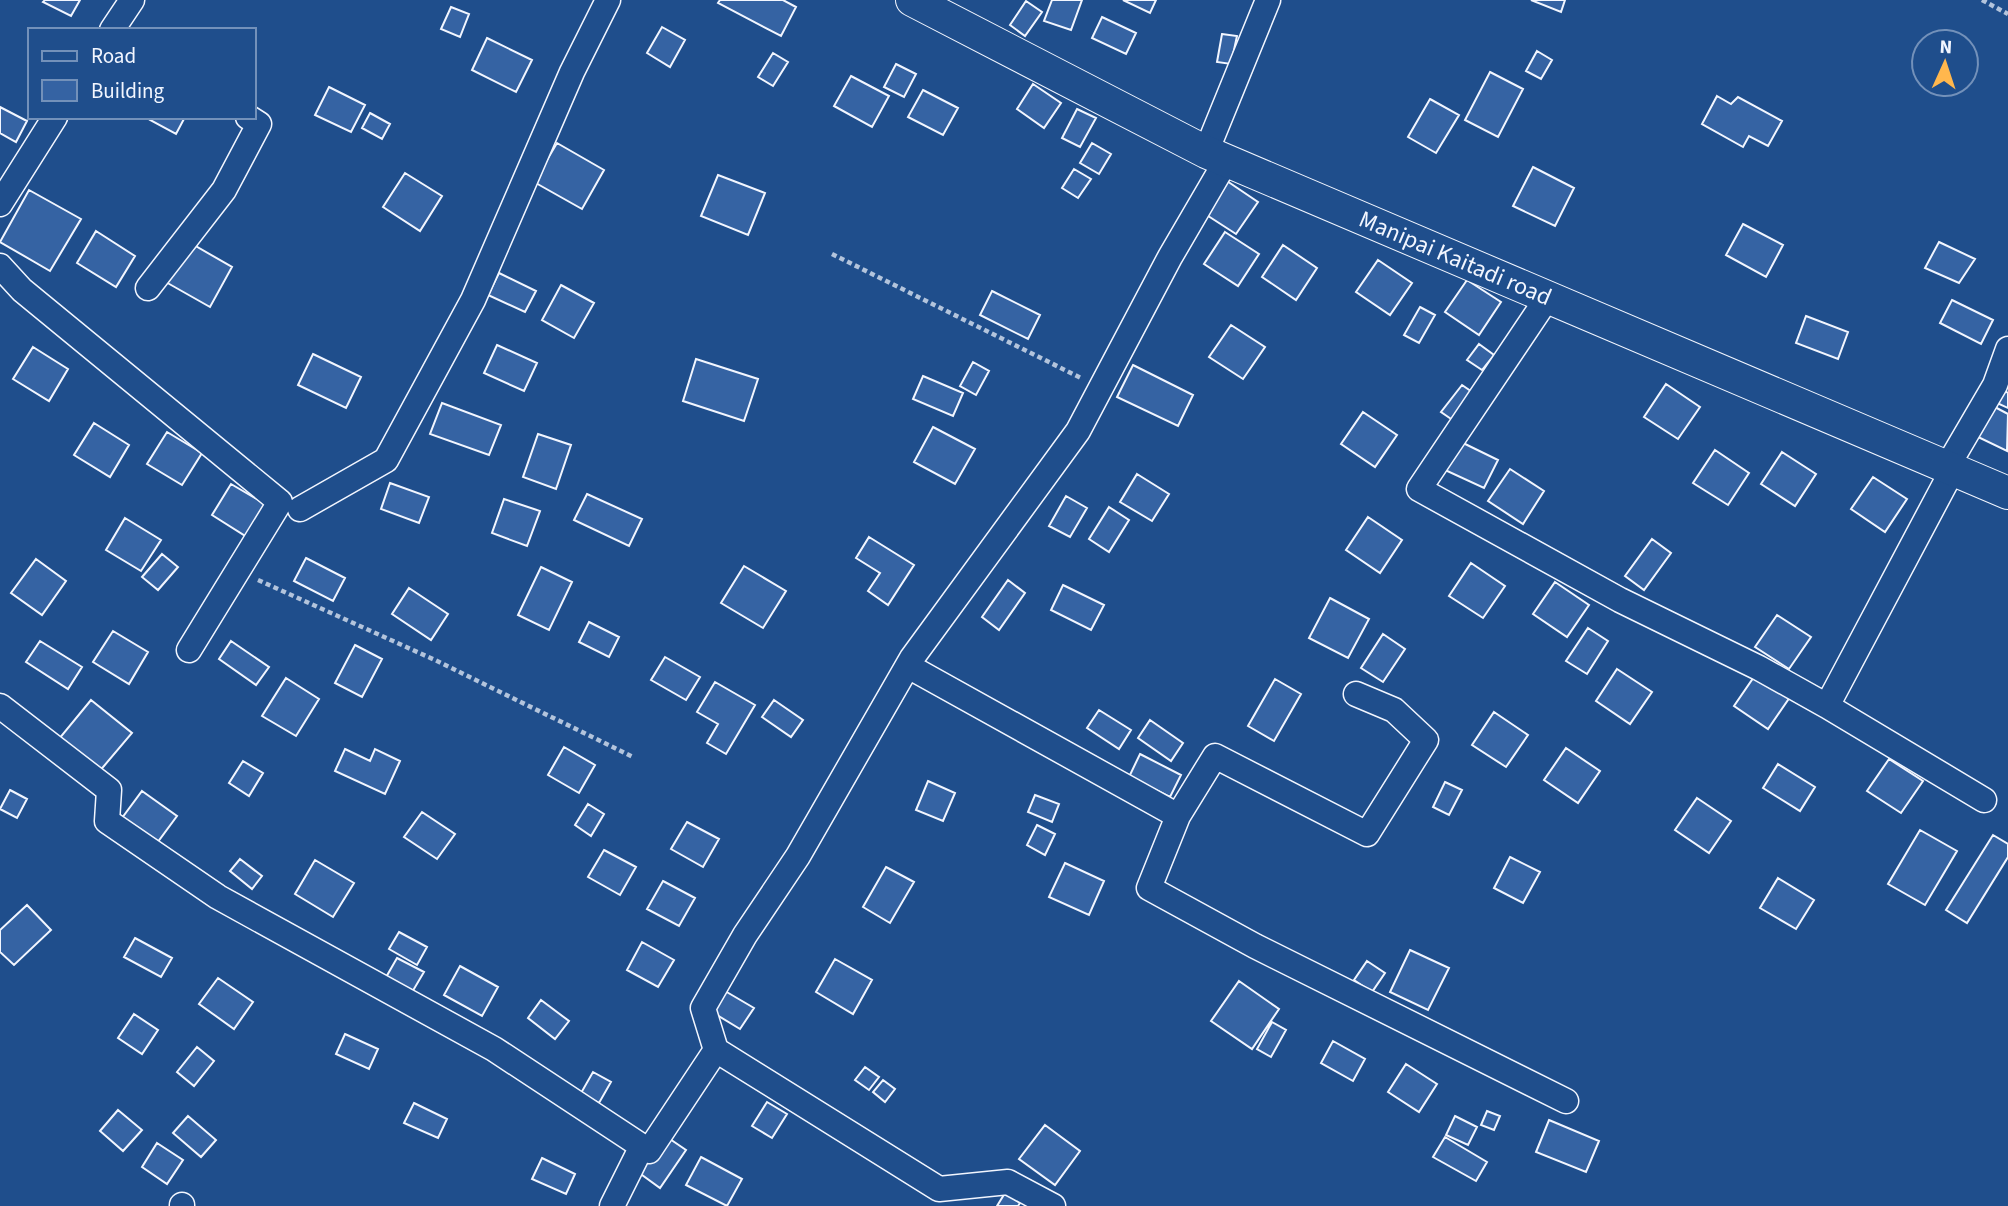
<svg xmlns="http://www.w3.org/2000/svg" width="2008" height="1206" font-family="'Source Sans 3',sans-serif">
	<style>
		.building { fill: #3563a3; stroke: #f2f6ff; stroke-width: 2 }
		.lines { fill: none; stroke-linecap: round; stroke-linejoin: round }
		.minor-casing { stroke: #f2f6ff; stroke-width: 27 }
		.major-casing { stroke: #f2f6ff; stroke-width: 34 }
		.path { stroke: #b3c4dc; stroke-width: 4.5; stroke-dasharray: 5 3.5; stroke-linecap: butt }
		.minor { stroke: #1f4e8c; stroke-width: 24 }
		.major { stroke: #1f4e8c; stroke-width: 32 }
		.labels { text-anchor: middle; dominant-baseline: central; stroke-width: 5; stroke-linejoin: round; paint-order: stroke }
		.street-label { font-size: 24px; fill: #f2f6ff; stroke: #1f4e8c }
	</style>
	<rect width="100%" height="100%" fill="#1f4e8c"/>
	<path class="building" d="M 45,0 L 80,0 L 71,16 L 43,2 Z
		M 720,0 L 783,0 L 796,7 L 781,36 L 718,3 Z
		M 1052,0 L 1082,0 L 1071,30 L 1044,21 Z
		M 1123,0 L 1156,0 L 1150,13 Z
		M 1531,0 L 1565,0 L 1561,12 Z
		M 1026,1 L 1042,12 L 1025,36 L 1010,25 Z
		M 451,7 L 469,14 L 460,37 L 441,29 Z
		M 1102,17 L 1136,33 L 1126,54 L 1092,38 Z
		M 662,27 L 685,40 L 670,67 L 647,53 Z
		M 1222,34 L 1237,36 L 1231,64 L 1217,62 Z
		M 487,38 L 532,60 L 516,92 L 472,70 Z
		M 1537,51 L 1552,60 L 1541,79 L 1526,71 Z
		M 773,53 L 788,62 L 773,86 L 758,77 Z
		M 896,64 L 916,74 L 904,97 L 884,87 Z
		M 1490,72 L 1523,89 L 1498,137 L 1465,120 Z
		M 851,76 L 889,96 L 872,127 L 834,106 Z
		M 1033,84 L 1061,103 L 1044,128 L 1017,109 Z
		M 329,87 L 365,105 L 351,132 L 315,115 Z
		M 923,90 L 958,108 L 943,135 L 908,117 Z
		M 1717,96 L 1731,104 L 1738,97 L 1782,121 L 1768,146 L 1749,136 L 1743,147 L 1702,124 Z
		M 1430,99 L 1459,115 L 1436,153 L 1408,137 Z
		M 0,107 L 27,121 L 16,142 L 0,133 Z
		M 1077,109 L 1096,118 L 1080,147 L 1062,138 Z
		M 370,113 L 390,124 L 382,139 L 362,128 Z
		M 152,117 L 185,117 L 176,134 L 150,120 Z
		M 557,143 L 604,170 L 582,209 L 534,182 Z
		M 1092,143 L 1111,154 L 1099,174 L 1080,163 Z
		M 1533,167 L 1574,188 L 1555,226 L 1513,206 Z
		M 1074,169 L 1091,179 L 1078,198 L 1062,188 Z
		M 405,173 L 442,196 L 420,231 L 383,207 Z
		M 718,175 L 765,193 L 748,235 L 701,216 Z
		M 1224,179 L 1258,202 L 1236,234 L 1202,212 Z
		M 29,190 L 81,219 L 50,271 L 0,242 Z
		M 1743,224 L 1783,245 L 1766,277 L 1726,255 Z
		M 96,231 L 135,256 L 116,287 L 77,263 Z
		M 1225,232 L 1259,254 L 1238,286 L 1204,264 Z
		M 187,241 L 232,267 L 210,307 L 164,281 Z
		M 1939,242 L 1975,259 L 1959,283 L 1925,268 Z
		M 1283,245 L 1317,268 L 1296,300 L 1262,277 Z
		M 1378,260 L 1412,283 L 1390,315 L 1356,292 Z
		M 499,273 L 536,291 L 525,312 L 488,295 Z
		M 1467,280 L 1501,302 L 1479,335 L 1445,312 Z
		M 561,285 L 594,303 L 574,338 L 542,320 Z
		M 992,291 L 1040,315 L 1028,339 L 980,315 Z
		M 1952,300 L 1993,320 L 1981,344 L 1940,323 Z
		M 1420,307 L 1435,315 L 1419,343 L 1404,335 Z
		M 1806,316 L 1848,332 L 1838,359 L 1796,343 Z
		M 1231,325 L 1265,347 L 1243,379 L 1209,357 Z
		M 1479,344 L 1494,355 L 1482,370 L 1467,360 Z
		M 497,345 L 537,363 L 524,391 L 484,373 Z
		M 33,347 L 68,369 L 49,401 L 13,379 Z
		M 313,354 L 361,377 L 346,408 L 298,385 Z
		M 696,359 L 758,379 L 744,421 L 683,401 Z
		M 973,362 L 989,371 L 976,395 L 960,386 Z
		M 1133,365 L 1193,395 L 1178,426 L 1117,397 Z
		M 923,376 L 963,393 L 953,416 L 913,399 Z
		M 1666,384 L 1700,407 L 1678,439 L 1644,417 Z
		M 1462,385 L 1475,394 L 1454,421 L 1441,412 Z
		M 2003,390 L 2008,393 L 2008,408 L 1997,403 Z
		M 442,403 L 501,425 L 489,455 L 430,434 Z
		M 1991,405 L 2008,414 L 2007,451 L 1976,436 Z
		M 1363,412 L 1397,435 L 1375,467 L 1341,444 Z
		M 94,423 L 129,445 L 110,477 L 74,455 Z
		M 933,427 L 975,449 L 955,484 L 914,462 Z
		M 167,432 L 202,453 L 182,485 L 147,464 Z
		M 538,434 L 571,445 L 556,489 L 523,477 Z
		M 1459,441 L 1498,460 L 1484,488 L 1445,470 Z
		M 1715,450 L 1749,473 L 1728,505 L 1693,483 Z
		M 1782,452 L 1816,474 L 1795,506 L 1761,484 Z
		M 1510,469 L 1544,491 L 1523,524 L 1488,501 Z
		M 1137,474 L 1169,494 L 1152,521 L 1120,502 Z
		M 1873,477 L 1907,499 L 1885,532 L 1851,509 Z
		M 390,483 L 429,497 L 419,523 L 381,509 Z
		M 231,484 L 267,505 L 247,537 L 212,515 Z
		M 587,494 L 642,519 L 629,546 L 574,520 Z
		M 1066,496 L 1087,508 L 1070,537 L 1049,526 Z
		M 504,499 L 540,511 L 527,546 L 492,533 Z
		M 1109,507 L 1129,520 L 1109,552 L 1089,539 Z
		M 1368,517 L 1402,540 L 1380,573 L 1346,550 Z
		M 125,518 L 161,540 L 141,571 L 106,550 Z
		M 869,537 L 914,565 L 888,605 L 868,591 L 880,573 L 856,558 Z
		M 1652,539 L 1671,553 L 1644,590 L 1625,576 Z
		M 162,554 L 178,567 L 158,590 L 142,577 Z
		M 306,558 L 345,578 L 333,601 L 294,581 Z
		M 36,559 L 66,581 L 42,615 L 11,593 Z
		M 1471,563 L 1505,586 L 1483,618 L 1449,596 Z
		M 744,566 L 786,591 L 763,628 L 721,603 Z
		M 541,567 L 572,582 L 549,630 L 518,615 Z
		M 1008,580 L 1025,593 L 999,630 L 982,617 Z
		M 1555,582 L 1589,605 L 1567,637 L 1533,614 Z
		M 1063,585 L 1104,605 L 1091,630 L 1051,610 Z
		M 409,588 L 448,614 L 431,640 L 392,614 Z
		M 1330,598 L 1369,619 L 1348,658 L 1309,638 Z
		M 1777,615 L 1811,637 L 1789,669 L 1755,647 Z
		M 589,622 L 619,637 L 609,657 L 579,642 Z
		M 1588,628 L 1608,641 L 1587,674 L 1566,661 Z
		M 113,631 L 148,652 L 129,684 L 93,662 Z
		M 1383,634 L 1405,649 L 1383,682 L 1361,668 Z
		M 40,641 L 82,667 L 68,689 L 26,662 Z
		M 231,641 L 269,667 L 256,685 L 219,659 Z
		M 355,645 L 382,659 L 362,697 L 335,683 Z
		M 665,657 L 700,677 L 686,700 L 651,680 Z
		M 1617,669 L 1652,692 L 1630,724 L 1596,701 Z
		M 1756,674 L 1790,697 L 1768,729 L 1734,706 Z
		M 286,678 L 319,699 L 296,736 L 262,716 Z
		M 1275,679 L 1301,694 L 1274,741 L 1248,726 Z
		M 715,682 L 755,705 L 726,754 L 707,743 L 718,724 L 697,712 Z
		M 91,700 L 132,733 L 98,773 L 58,740 Z
		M 774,700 L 803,720 L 791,737 L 762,717 Z
		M 1099,710 L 1131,730 L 1119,749 L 1087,728 Z
		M 1494,712 L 1528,735 L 1506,767 L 1472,745 Z
		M 1150,720 L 1183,743 L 1171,761 L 1138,738 Z
		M 564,747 L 595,765 L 579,793 L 548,775 Z
		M 1566,748 L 1600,771 L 1578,803 L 1544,780 Z
		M 345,749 L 370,761 L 375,749 L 400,761 L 385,794 L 335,771 Z
		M 1140,754 L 1181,775 L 1170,797 L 1129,777 Z
		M 1889,759 L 1923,781 L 1901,813 L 1867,791 Z
		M 243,761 L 263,773 L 249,796 L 229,783 Z
		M 1778,764 L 1815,787 L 1800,811 L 1763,788 Z
		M 928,781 L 955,793 L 943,821 L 916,810 Z
		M 1445,782 L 1462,790 L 1449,815 L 1433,807 Z
		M 10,790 L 27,799 L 17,818 L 0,809 Z
		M 142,791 L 177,816 L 157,843 L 122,818 Z
		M 1035,795 L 1059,804 L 1052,822 L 1028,812 Z
		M 1697,798 L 1731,821 L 1709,853 L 1675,830 Z
		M 588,804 L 604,814 L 591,836 L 575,825 Z
		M 422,812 L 455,834 L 437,859 L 404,837 Z
		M 687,822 L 719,839 L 703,867 L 671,849 Z
		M 1037,825 L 1055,834 L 1045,855 L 1027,845 Z
		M 1920,830 L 1957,851 L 1925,905 L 1888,884 Z
		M 1993,835 L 2008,844 L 2008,857 L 1967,923 L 1946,910 Z
		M 604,850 L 636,867 L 620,895 L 588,877 Z
		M 1510,857 L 1540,872 L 1523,903 L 1494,888 Z
		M 240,859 L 262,876 L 252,889 L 230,871 Z
		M 315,860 L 354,883 L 333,917 L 295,894 Z
		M 1065,863 L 1104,881 L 1089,915 L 1049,897 Z
		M 886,867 L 914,882 L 890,923 L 863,907 Z
		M 1778,878 L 1814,900 L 1796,929 L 1760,908 Z
		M 663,881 L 695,898 L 679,926 L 647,909 Z
		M 27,905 L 51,930 L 14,965 L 0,952 L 0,930 Z
		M 399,932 L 427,947 L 417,965 L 389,949 Z
		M 135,938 L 172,958 L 161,977 L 124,957 Z
		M 642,942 L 674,960 L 658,987 L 627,970 Z
		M 1410,950 L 1449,968 L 1428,1010 L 1390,992 Z
		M 397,958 L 424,972 L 411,994 L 385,979 Z
		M 835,959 L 872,980 L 853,1014 L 816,992 Z
		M 1367,961 L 1385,973 L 1372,992 L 1354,980 Z
		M 460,966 L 498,987 L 482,1016 L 444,995 Z
		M 218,978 L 253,1002 L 234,1029 L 199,1004 Z
		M 1239,981 L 1279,1009 L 1252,1049 L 1211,1021 Z
		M 725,991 L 754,1008 L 740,1029 L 712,1012 Z
		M 541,1000 L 569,1021 L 555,1039 L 528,1018 Z
		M 134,1014 L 158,1030 L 142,1054 L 118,1038 Z
		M 1272,1022 L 1286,1030 L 1271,1057 L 1257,1049 Z
		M 345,1034 L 378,1049 L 369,1069 L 336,1054 Z
		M 1333,1041 L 1365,1059 L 1353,1081 L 1321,1063 Z
		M 197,1047 L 214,1061 L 194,1086 L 177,1072 Z
		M 1406,1064 L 1437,1084 L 1419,1112 L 1388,1092 Z
		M 865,1067 L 879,1077 L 869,1090 L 855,1080 Z
		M 593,1072 L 611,1082 L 599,1103 L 581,1093 Z
		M 883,1080 L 895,1089 L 885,1102 L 873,1092 Z
		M 767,1102 L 787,1114 L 772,1138 L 752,1126 Z
		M 414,1103 L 447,1119 L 438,1138 L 404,1123 Z
		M 118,1110 L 142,1130 L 123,1151 L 100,1131 Z
		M 1487,1111 L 1500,1116 L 1494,1130 L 1481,1125 Z
		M 188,1116 L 216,1140 L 201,1157 L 173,1133 Z
		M 1455,1116 L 1477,1127 L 1468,1145 L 1446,1135 Z
		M 1549,1120 L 1599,1141 L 1586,1172 L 1536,1152 Z
		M 1045,1125 L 1080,1151 L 1055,1185 L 1019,1159 Z
		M 664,1135 L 686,1150 L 660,1188 L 638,1172 Z
		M 1445,1137 L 1487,1162 L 1476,1181 L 1433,1157 Z
		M 157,1143 L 183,1160 L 167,1184 L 142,1167 Z
		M 701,1157 L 742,1179 L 727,1206 L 686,1185 Z
		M 542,1158 L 575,1174 L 566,1194 L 532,1179 Z
		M 1005,1193 L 1020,1203 L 1018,1206 L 997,1206 Z"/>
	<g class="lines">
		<defs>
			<path id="minor" d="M 112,30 L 132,0
				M 1206,152 L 1268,0
				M 0,204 L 55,117
				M 0,266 L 22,290 L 280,502 L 189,650
				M 148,288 L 224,190 L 259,124 L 248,117
				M 1548,297 L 1419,489 L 1620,600 L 1759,668 L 1827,706
				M 1947,467 L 1995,385 L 2008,349
				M 1953,469 L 1827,706 L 1984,800
				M 300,509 L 386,460 L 473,300 L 572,72 L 608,0
				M 908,666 L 1178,816 L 1149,888 L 1255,946 L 1566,1101
				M 0,706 L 109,790 L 107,821 L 218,897 L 494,1049 L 649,1151 L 716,1050 L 703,1008 L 745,935 L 798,856 L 912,658 L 1078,431 L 1170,257 L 1226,161
				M 1178,816 L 1215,756 L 1367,834 L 1426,740 L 1394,710 L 1356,694
				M 716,1050 L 939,1189 L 1008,1182 L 1053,1206
				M 182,1206 L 182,1205
				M 612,1206 L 642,1146"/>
			<g id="major">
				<path id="s1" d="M 912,0 L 1206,152 L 2008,493"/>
			</g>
		</defs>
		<use href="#minor" class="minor-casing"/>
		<use href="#major" class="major-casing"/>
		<path class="path" d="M 1982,0 L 2008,14
			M 832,254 L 1081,378
			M 258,580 L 435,660 L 633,757"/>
		<use href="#minor" class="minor"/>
		<use href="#major" class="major"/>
	</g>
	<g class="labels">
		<g class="street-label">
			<text stroke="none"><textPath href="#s1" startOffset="602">Manipai Kaitadi road</textPath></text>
		</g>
	</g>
	<rect x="28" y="28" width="228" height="91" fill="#1f4e8c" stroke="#7391ba" stroke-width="2"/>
	<rect x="42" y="51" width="35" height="10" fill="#1f4e8c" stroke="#7391ba" stroke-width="2"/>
	<text x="91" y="63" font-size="21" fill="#f2f6ff">Road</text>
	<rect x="42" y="80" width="35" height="21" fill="#3563a3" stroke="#7391ba" stroke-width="2"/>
	<text x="91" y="98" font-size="21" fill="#f2f6ff">Building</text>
	<g transform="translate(1945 63) rotate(3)"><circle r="33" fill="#1f4e8c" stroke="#7391ba" stroke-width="2"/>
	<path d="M0-5L12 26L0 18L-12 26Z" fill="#ffb74d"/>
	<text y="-10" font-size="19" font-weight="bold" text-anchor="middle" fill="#f2f6ff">N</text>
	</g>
</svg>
